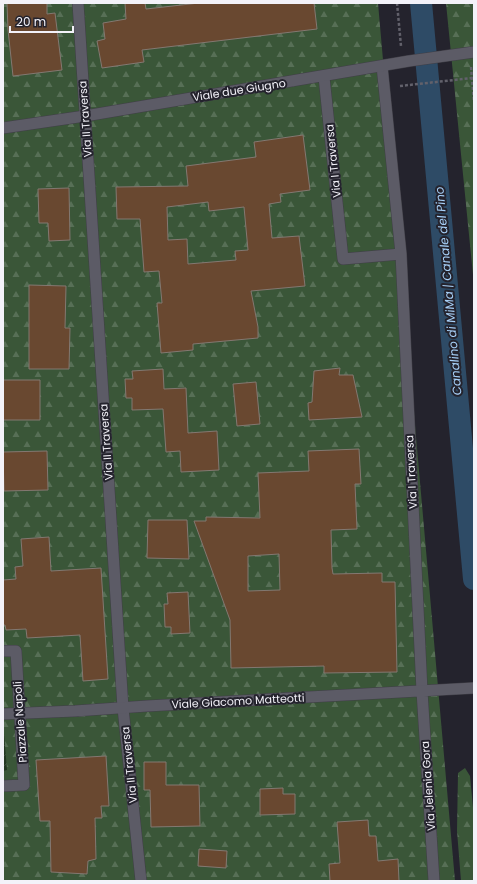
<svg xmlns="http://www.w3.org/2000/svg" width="477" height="884" font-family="Poppins,sans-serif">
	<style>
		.forest { fill: url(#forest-firs) }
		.garden { fill: url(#garden-furrows) }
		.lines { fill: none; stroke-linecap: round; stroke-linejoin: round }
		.canal { stroke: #2e4b66; stroke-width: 22 }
		.building { fill: #694830; stroke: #837871; fill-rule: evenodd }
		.minor-casing { stroke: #403f47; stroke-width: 12 }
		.tertiary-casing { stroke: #403f47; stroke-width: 12 }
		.path { stroke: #62616b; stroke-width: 2.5; stroke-dasharray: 3 2; stroke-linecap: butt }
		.minor { stroke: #5c5b66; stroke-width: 11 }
		.tertiary { stroke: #5c5b66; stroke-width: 11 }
		.labels { text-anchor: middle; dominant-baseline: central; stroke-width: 4; stroke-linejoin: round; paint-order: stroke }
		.street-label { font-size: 11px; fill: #f3f2f9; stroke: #24232d }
		.water-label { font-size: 12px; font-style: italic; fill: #a6cff7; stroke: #24232d }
	</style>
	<defs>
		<pattern id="forest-firs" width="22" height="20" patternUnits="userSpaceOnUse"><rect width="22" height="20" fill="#3a5638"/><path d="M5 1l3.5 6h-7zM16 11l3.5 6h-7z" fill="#576f56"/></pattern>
		<pattern id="garden-furrows" width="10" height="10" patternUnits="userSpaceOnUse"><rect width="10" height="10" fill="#223621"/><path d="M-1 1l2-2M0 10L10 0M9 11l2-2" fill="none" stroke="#384a37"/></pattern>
	</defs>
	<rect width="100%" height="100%" fill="#24232d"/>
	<path class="forest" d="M 3,3 L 378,3 L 455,881 L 3,881 Z
		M 446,3 L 474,3 L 474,285 Z
		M 465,768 L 470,776 L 474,818 L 474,881 L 461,881 L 457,831 L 458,773 Z"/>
	<path class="garden" d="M 3,733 L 4,733 L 7,770 L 3,771 Z"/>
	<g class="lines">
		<path class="canal" d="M 421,3 L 474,579"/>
	</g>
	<path class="building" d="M 7,3 L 47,3 L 47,14 L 55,13 L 62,70 L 13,76 L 8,30 Z
		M 125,3 L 145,3 L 146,9 L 199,3 L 314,3 L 317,29 L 142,50 L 144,62 L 102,68 L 97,41 L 105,39 L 103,23 L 126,19 Z
		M 303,135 L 310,190 L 280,194 L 281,202 L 269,204 L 272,238 L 299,236 L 305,286 L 251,291 L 258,327 L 258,338 L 193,344 L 193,350 L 161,353 L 157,303 L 162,303 L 159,271 L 144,272 L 140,219 L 117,219 L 116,187 L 188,186 L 186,166 L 256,157 L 254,142 ZM 208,202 L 209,211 L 244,207 L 248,250 L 235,251 L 236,260 L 188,264 L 187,239 L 168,240 L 167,207 Z
		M 69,188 L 70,240 L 49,241 L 48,223 L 39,223 L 38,189 Z
		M 29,285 L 66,286 L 65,328 L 70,328 L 69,369 L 29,369 Z
		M 340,368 L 339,375 L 353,375 L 362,417 L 309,420 L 308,403 L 312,402 L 314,371 Z
		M 163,369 L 164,389 L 186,388 L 188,433 L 217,431 L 219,470 L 181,472 L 180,451 L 166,452 L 163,409 L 132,410 L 132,398 L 126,398 L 125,379 L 133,379 L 132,371 Z
		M 3,380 L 40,380 L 40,420 L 3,420 Z
		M 256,382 L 260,424 L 237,426 L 233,384 Z
		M 359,449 L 361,484 L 355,484 L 357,529 L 331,530 L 332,568 L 333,574 L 382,573 L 382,582 L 395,582 L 397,672 L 324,673 L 324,666 L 231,668 L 230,620 L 194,521 L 206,521 L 206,517 L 260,518 L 258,473 L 309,471 L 308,451 ZM 279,554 L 280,590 L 248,591 L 248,556 Z
		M 47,451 L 48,490 L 4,491 L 3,452 Z
		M 148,520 L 187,520 L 189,559 L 147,558 Z
		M 49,537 L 51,571 L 101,568 L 108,679 L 83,681 L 80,635 L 27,638 L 26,629 L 6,630 L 5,625 L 3,625 L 3,580 L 16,579 L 15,567 L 23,566 L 21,539 Z
		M 188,592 L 190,633 L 171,634 L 171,627 L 165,627 L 164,604 L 168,604 L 167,593 Z
		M 106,756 L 109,806 L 101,806 L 102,818 L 95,818 L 96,859 L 88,861 L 87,874 L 51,872 L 50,821 L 40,821 L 36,760 Z
		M 144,762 L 166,762 L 166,785 L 199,785 L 200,826 L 151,827 L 150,790 L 144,790 Z
		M 283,788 L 283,794 L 295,794 L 295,814 L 260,815 L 260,789 Z
		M 368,820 L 369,836 L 376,836 L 378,861 L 398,859 L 399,881 L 330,881 L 329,864 L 340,863 L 337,822 Z
		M 199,849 L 227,851 L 226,868 L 198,866 Z"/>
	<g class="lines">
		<defs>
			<path id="minor" d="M 78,3 L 123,708 L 141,881
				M 382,66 L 401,254 L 422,691
				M 324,77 L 343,259 L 401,254
				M 3,651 L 16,651 L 24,785 L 3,786"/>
			<path id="tertiary" d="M 3,128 L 85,116 L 409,61 L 474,52
				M 422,691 L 434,881
				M 3,714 L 75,711 L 147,706 L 474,688"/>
		</defs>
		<use href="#minor" class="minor-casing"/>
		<use href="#tertiary" class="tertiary-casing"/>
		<path class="path" d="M 397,3 L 401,46
			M 471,67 L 474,102
			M 400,86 L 472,78"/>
		<use href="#minor" class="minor"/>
		<use href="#tertiary" class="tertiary"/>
	</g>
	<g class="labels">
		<g class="street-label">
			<text transform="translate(239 90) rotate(-9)">Viale due Giugno</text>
			<text transform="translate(85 119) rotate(-94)">Via II Traversa</text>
			<text transform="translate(333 161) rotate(-96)">Via I Traversa</text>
			<text transform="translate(106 442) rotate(-94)">Via II Traversa</text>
			<text transform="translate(411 472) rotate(-93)">Via I Traversa</text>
			<text transform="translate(238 701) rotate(-3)">Viale Giacomo Matteotti</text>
			<text transform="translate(20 722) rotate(-94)">Piazzale Napoli</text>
			<text transform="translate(129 765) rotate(-96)">Via II Traversa</text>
			<text transform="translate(428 786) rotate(-94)">Via Jelenia Gora</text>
		</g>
		<g class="water-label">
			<text transform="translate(448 291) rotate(-95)">Canalino di MiMa | Canale del Pino</text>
		</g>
	</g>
	<rect width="477" height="884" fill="none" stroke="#f3f2f9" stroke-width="8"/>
	<path d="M10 26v6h63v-6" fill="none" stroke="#f3f2f9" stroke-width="2"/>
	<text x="16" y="26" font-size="12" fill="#f3f2f9" stroke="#24232d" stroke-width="3" paint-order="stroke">20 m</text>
</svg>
